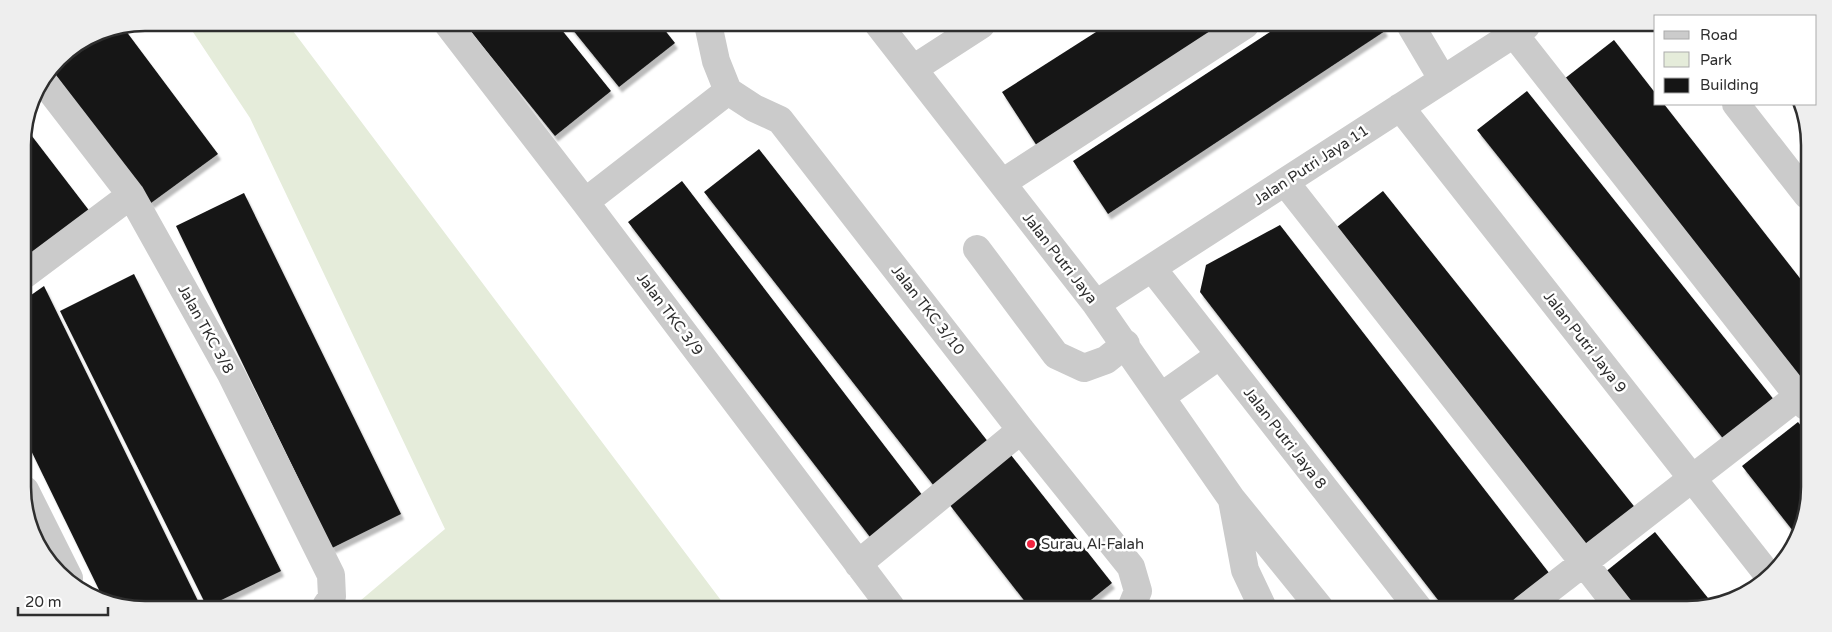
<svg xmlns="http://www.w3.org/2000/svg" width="1832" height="632" font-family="'Varela Round',sans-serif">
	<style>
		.green { fill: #e5ecda }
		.building { fill: #151515; filter: url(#shadow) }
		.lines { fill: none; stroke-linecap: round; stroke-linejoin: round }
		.minor { stroke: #cbcbcb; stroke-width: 28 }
		.poi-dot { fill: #f12441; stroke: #fff; stroke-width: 2 }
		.labels { text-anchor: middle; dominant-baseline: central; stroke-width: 5; stroke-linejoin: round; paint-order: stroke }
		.street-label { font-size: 15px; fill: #2e2e2e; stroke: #fff }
		.poi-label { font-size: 15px; fill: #2e2e2e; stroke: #fff; text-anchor: start }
		.rim { fill: none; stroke: #2e2e2e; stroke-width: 2.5 }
	</style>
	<defs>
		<filter id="shadow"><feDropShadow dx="3" dy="5.5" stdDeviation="1" flood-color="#0004"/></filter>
	</defs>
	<rect width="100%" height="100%" fill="#fff"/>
	<path class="green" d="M 187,23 L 287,23 L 726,607 L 354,606 L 445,529 L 250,118 Z"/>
	<path class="building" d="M 464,23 L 557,24 L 611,91 L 555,136 Z
		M 568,24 L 660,24 L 675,43 L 619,87 Z
		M 1107,25 L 1225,25 L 1037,146 L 1002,92 Z
		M 1279,26 L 1382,26 L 1385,31 L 1108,214 L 1073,161 Z
		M 123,27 L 218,154 L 151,203 L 51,69 L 59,58 L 98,32 Z
		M 1614,40 L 1656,94 L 1656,104 L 1664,104 L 1806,286 L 1806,378 L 1796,385 L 1559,83 Z
		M 1527,91 L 1775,401 L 1725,441 L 1477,130 Z
		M 25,127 L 91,213 L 28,262 L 23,256 L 23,137 Z
		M 759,149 L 989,443 L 934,486 L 704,192 Z
		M 682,181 L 923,496 L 870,537 L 628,222 Z
		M 1383,191 L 1637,510 L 1582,553 L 1328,234 Z
		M 244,193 L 401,514 L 332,548 L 176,226 Z
		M 1280,225 L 1553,578 L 1513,609 L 1445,609 L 1200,292 L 1206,265 Z
		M 134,274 L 281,571 L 211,605 L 206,605 L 60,311 Z
		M 44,286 L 178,560 L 200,605 L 113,605 L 104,600 L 42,473 L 24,436 L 24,300 Z
		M 1798,422 L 1806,432 L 1805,519 L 1797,536 L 1742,466 Z
		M 1011,455 L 1112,583 L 1081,608 L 1030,608 L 949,504 Z
		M 1655,532 L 1712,603 L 1695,609 L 1624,609 L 1599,577 Z
		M 1571,601 L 1578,609 L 1562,609 Z"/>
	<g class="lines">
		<path class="minor" d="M 447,23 L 585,202 L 891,607
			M 708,24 L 716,61 L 728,91 L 754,108 L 780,120 L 1021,430 L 1131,567 L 1138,591 L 1131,608
			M 878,24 L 1096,304 L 1231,498 L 1320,608
			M 1411,26 L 1443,80
			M 1514,34 L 1806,406
			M 913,69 L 981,25
			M 43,81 L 131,195 L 231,374 L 331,575 L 332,597 L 326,606
			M 1736,104 L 1807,195
			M 1400,107 L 1769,576
			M 1285,182 L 1620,609
			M 1002,183 L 1245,25
			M 585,202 L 728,91
			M 977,249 L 1056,355 L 1084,368 L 1106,360 L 1126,344
			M 1152,268 L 1419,609
			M 24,275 L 131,195
			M 1096,304 L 1526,26
			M 1162,396 L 1220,355
			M 25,490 L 69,578
			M 1232,500 L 1245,570 L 1263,608
			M 858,564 L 1021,430
			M 1524,609 L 1806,390"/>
	</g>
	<circle class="poi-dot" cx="1031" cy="544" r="5"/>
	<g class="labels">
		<g class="street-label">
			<text transform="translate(1311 165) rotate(-33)">Jalan Putri Jaya 11</text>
			<text transform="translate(1060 258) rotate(52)">Jalan Putri Jaya</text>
			<text transform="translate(928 310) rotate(52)">Jalan TKC 3/10</text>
			<text transform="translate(670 314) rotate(53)">Jalan TKC 3/9</text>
			<text transform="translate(206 329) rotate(61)">Jalan TKC 3/8</text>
			<text transform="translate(1585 342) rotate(52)">Jalan Putri Jaya 9</text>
			<text transform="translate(1285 438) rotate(52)">Jalan Putri Jaya 8</text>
		</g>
		<g class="poi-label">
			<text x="1041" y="544">Surau Al-Falah</text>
		</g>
	</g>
	<path d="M0 0H1832V632H0ZM145 31H1687A114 114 0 0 1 1801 145V487A114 114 0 0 1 1687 601H145A114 114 0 0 1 31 487V145A114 114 0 0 1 145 31Z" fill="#eee" fill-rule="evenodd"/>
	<path class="rim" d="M145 31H1687A114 114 0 0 1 1801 145V487A114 114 0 0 1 1687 601H145A114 114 0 0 1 31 487V145A114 114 0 0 1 145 31Z"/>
	<rect x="1654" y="15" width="162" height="90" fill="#ffffff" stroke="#ababab"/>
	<rect x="1664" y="31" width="25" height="8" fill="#cbcbcb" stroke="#ababab"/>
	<text x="1700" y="40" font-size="15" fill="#2e2e2e">Road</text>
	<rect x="1664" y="52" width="25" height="15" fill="#e5ecda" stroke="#ababab"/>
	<text x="1700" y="65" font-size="15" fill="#2e2e2e">Park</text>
	<rect x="1664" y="78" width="25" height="15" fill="#151515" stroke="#ababab"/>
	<text x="1700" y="90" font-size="15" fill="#2e2e2e">Building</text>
	<path d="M18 607v8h90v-8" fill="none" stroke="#2e2e2e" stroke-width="2.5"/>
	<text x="25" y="607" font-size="15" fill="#2e2e2e" stroke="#ffffff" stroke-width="4" paint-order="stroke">20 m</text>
</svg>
